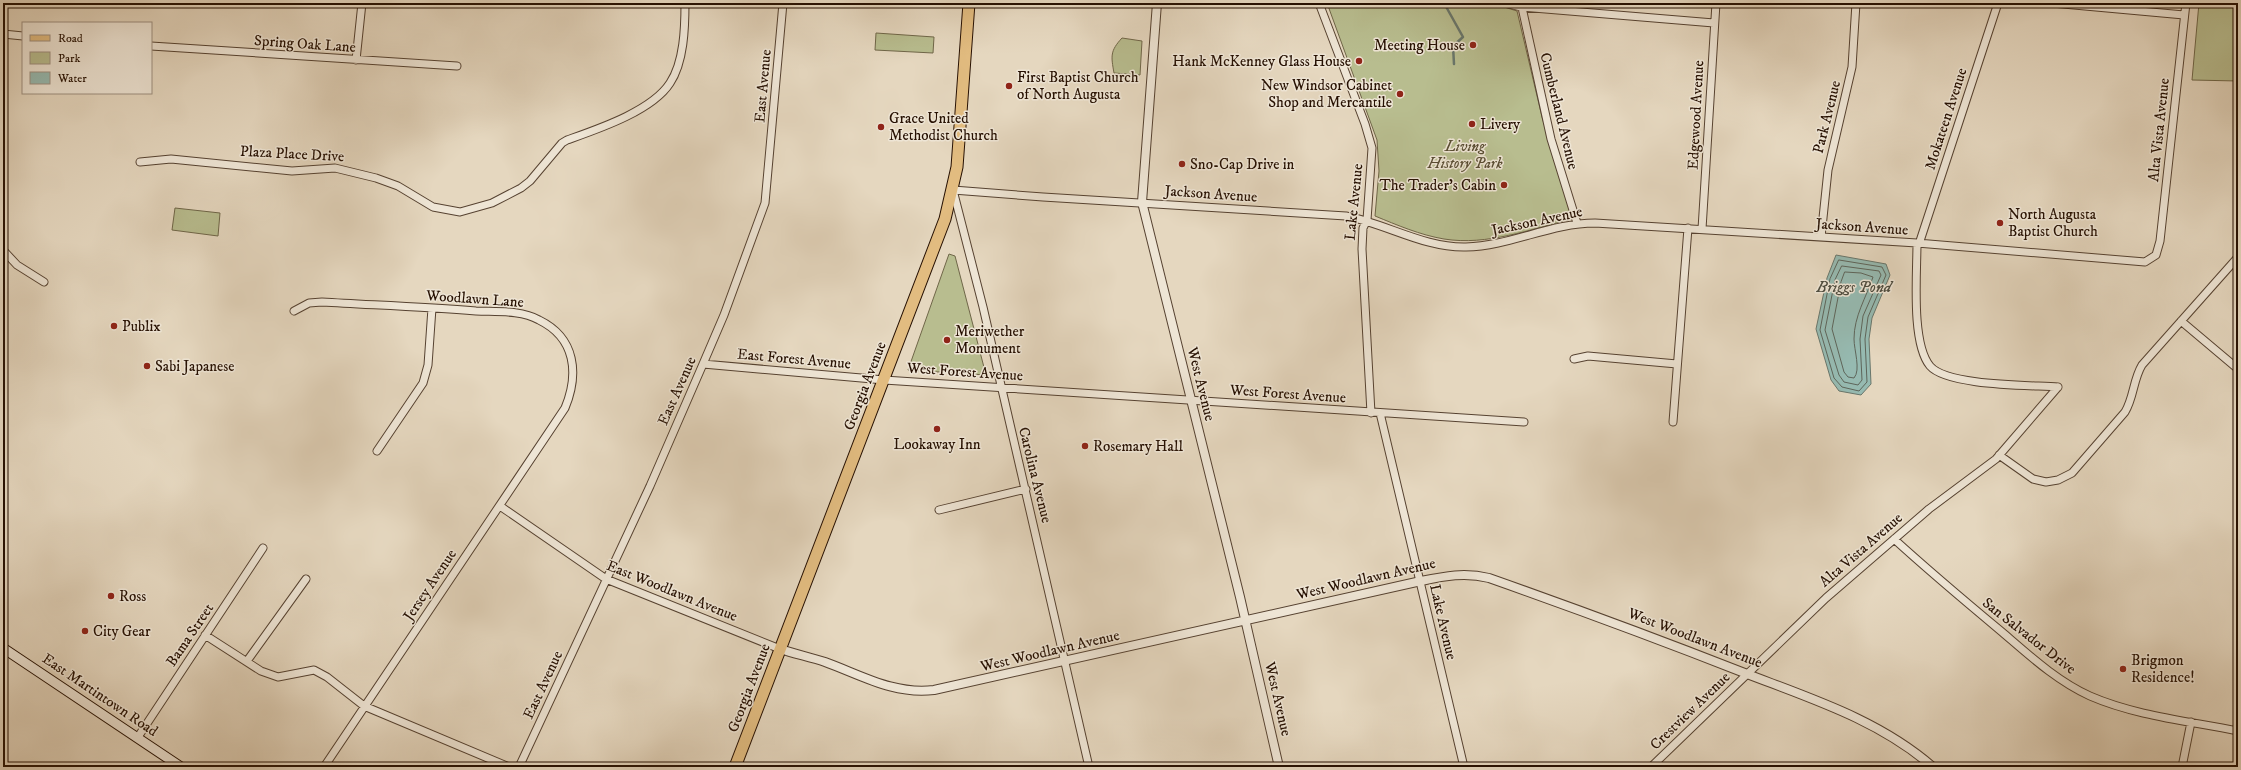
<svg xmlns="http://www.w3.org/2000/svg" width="2241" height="770" font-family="'IM FELL DW Pica',serif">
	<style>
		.green { fill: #b8bd8f; stroke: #6f6648 }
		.water { fill: #96bab1; stroke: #69766b }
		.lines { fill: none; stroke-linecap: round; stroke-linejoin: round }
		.shore { stroke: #5e655a; stroke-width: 1 }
		.stream { stroke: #69766b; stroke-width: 2.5 }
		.minor-casing { stroke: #564231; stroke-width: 9 }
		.tertiary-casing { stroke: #564231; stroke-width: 10 }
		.secondary-casing { stroke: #261002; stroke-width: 11 }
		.primary-casing { stroke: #261002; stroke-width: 13 }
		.minor { stroke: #eee5d5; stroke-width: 7 }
		.tertiary { stroke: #eee5d5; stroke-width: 8 }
		.secondary { stroke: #eee5d5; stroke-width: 9 }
		.primary { stroke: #e2bc80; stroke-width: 11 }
		.poi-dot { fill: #8f2418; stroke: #eee5d5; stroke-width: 1.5 }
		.labels { text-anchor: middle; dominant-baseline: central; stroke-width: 3; stroke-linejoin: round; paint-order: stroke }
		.street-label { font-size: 15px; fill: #261002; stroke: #eee5d5 }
		.poi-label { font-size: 15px; fill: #261002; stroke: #eee5d5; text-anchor: start }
		.park-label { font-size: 15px; font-style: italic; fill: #594d33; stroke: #eee5d5 }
		.water-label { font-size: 16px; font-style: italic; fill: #4d4c3f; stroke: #eee5d5 }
	</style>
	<rect width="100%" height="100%" fill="#e5d7bf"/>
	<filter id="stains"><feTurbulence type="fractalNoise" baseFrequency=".005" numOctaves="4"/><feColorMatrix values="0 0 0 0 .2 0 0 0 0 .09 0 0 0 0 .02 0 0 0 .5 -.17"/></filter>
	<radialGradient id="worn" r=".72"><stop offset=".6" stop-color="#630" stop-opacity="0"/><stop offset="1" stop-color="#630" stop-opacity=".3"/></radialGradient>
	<path class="green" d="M 1327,3 L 1491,3 L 1517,11 L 1542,117 L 1572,219 C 1531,229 1487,246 1444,239 C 1420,235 1397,225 1375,216 L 1379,171 L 1377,140 Z
		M 2199,3 L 2238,3 L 2238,81 L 2192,80 Z
		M 876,33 L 934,37 L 933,53 L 875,50 Z
		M 1122,38 L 1142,41 L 1140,75 L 1114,73 C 1111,56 1110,51 1122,38 Z
		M 175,208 L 220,213 L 218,236 L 172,230 Z
		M 949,254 L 955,256 L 986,375 L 908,370 Z"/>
	<path class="water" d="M 1836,255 L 1886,264 L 1890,275 L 1872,318 L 1869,339 L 1871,384 L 1861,395 L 1839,391 L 1831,380 L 1816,329 L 1827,278 Z"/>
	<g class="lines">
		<path class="shore" d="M 1839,260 L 1882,267 L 1886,275 L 1868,317 L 1865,339 L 1867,382 L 1859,391 L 1842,387 L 1834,378 L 1820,330 L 1830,279 Z
			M 1842,266 L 1879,271 L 1881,275 L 1863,316 L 1860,339 L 1862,380 L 1858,385 L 1844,382 L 1839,375 L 1825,330 L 1835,280 Z
			M 1845,272 L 1861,273 L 1873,277 C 1866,298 1854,316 1854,339 C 1854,350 1861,370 1854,378 L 1848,377 L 1844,372 L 1832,329 L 1841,282 Z"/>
		<path class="stream" d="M 1444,3 L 1463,37 L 1453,46 L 1454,64"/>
		<defs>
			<path id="minor" d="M 1319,3 L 1365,124 L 1372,148 L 1367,220 L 1363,228 L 1362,249 L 1371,413
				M 1505,3 L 1521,7 L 1714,23
				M 1521,3 L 1551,139 L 1577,223
				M 2052,3 L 2184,15
				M 3,34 L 23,36
				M 151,46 L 457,66
				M 356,60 L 362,3
				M 140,162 L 171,159 L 292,171 L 335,168 L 376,178 L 398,186 L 433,207 L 460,212 L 492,203 L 521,188 L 530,181 L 562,143 L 567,140 C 598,129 652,111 670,83 C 684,62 685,28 685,3
				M 1702,229 L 1716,3
				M 1821,237 L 1828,170 L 1852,67 L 1856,3
				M 1917,243 C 1917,274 1911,343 1930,366 C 1947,386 2030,385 2058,387
				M 1919,244 L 1998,3
				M 3,250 L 17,265 L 44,282
				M 294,311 L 309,303 L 322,302 C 373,305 425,307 476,311 C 497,312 521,310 539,320 C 576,338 579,374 565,408 L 324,767
				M 2181,321 L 2238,369
				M 1574,359 L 1588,356 L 1677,364
				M 703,364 L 884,380 L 1524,422
				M 1380,413 L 1464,767
				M 1673,422 L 1688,228
				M 377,451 L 423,383 L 428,365 L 432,308
				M 1999,455 L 2033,479 L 2046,482 L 2058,480 L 2072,473 L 2125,412 C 2134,397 2133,380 2142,365 L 2238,257
				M 500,506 L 606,579 L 780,649
				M 939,510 L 1026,489
				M 1894,539 C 1929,571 1966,602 2002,632 C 2030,656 2057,681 2090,696 C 2136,716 2189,721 2238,731
				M 205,635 L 261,671 L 278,677 L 314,670 L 327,677 L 364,706 L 509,767
				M 247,661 L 306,579
				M 138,737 L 263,548
				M 519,767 L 650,486 L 703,364 L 724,315 L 765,203 L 783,3
				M 1089,767 L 983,307 L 953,190 L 1043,197 L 1346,216 C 1387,224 1424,248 1466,247 C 1510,246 1551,223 1595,223 L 1917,243 L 2145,262 L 2156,255 L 2160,241 L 2186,3
				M 1651,767 L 1826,598 L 1929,509 L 1996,459 L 2058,387
				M 2182,767 L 2191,722"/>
			<path id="tertiary" d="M 1157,3 L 1142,202 L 1240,597 L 1279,767
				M 780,649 C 795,654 810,657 825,662 C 861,675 894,695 934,690 L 1421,581 C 1445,576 1465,572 1489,578 C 1574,608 1658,639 1742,672 C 1809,698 1878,719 1933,767"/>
			<path id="secondary" d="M 3,648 L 181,767"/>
			<path id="primary" d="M 735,767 L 945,219 L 957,167 L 969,3"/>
		</defs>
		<use href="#minor" class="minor-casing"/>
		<use href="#tertiary" class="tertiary-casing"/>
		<use href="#secondary" class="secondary-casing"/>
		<use href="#primary" class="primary-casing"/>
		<use href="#minor" class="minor"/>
		<use href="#tertiary" class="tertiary"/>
		<use href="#secondary" class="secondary"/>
		<use href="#primary" class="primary"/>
	</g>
	<g class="poi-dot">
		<circle cx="1473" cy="45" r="4"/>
		<circle cx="1359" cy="61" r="4"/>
		<circle cx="1009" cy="86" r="4"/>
		<circle cx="1400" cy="94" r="4"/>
		<circle cx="1472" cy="124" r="4"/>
		<circle cx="881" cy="127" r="4"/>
		<circle cx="1182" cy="164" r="4"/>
		<circle cx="1504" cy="185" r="4"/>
		<circle cx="2000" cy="223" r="4"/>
		<circle cx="114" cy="326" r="4"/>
		<circle cx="947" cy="340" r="4"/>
		<circle cx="147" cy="366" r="4"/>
		<circle cx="937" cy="429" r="4"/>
		<circle cx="1085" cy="446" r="4"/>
		<circle cx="111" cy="596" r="4"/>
		<circle cx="85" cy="631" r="4"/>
		<circle cx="2123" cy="669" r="4"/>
	</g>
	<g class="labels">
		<g class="street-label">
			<text transform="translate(305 44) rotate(4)">Spring Oak Lane</text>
			<text transform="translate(763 86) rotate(-85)">East Avenue</text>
			<text transform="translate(1559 111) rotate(76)">Cumberland Avenue</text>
			<text transform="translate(1696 115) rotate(-87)">Edgewood Avenue</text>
			<text transform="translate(1827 117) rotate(-76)">Park Avenue</text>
			<text transform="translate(1946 119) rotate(-72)">Mokateen Avenue</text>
			<text transform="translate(2159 130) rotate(-84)">Alta Vista Avenue</text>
			<text transform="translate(292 154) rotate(3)">Plaza Place Drive</text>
			<text transform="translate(1211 194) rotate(4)">Jackson Avenue</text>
			<text transform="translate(1354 202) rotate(-84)">Lake Avenue</text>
			<text transform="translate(1537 221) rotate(-12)">Jackson Avenue</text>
			<text transform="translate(1862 227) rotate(4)">Jackson Avenue</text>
			<text transform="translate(475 299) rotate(4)">Woodlawn Lane</text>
			<text transform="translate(794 359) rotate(5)">East Forest Avenue</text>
			<text transform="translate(965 372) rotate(4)">West Forest Avenue</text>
			<text transform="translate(1201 384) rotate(76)">West Avenue</text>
			<text transform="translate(865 386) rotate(-69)">Georgia Avenue</text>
			<text transform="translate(677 391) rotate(-66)">East Avenue</text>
			<text transform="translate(1288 394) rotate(4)">West Forest Avenue</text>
			<text transform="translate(1035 475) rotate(76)">Carolina Avenue</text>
			<text transform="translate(1861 550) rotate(-41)">Alta Vista Avenue</text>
			<text transform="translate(1366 579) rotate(-13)">West Woodlawn Avenue</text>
			<text transform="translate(430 585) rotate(-56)">Jersey Avenue</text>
			<text transform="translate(672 591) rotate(22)">East Woodlawn Avenue</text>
			<text transform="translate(1443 622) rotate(77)">Lake Avenue</text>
			<text transform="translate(190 635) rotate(-56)">Bama Street</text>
			<text transform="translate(2029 636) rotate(38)">San Salvador Drive</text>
			<text transform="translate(1695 638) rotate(21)">West Woodlawn Avenue</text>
			<text transform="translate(1050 651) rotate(-13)">West Woodlawn Avenue</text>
			<text transform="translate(543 685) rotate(-65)">East Avenue</text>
			<text transform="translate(749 688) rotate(-69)">Georgia Avenue</text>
			<text transform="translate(100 695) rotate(34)">East Martintown Road</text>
			<text transform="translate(1278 699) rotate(77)">West Avenue</text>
			<text transform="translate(1690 711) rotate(-44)">Crestview Avenue</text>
		</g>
		<g class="poi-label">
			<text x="1465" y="45" text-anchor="end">Meeting House</text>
			<text x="1351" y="61" text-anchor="end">Hank McKenney Glass House</text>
			<text x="1017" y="77">First Baptist Church<tspan x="1017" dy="17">of North Augusta</tspan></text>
			<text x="1392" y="85" text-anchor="end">New Windsor Cabinet<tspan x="1392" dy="17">Shop and Mercantile</tspan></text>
			<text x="889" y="118">Grace United<tspan x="889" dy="17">Methodist Church</tspan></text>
			<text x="1480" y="124">Livery</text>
			<text x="1190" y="164">Sno-Cap Drive in</text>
			<text x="1496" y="185" text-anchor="end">The Trader's Cabin</text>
			<text x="2008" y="214">North Augusta<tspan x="2008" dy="17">Baptist Church</tspan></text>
			<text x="122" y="326">Publix</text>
			<text x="955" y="331">Meriwether<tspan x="955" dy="17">Monument</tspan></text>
			<text x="155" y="366">Sabi Japanese</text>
			<text x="937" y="444" text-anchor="middle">Lookaway Inn</text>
			<text x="1093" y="446">Rosemary Hall</text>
			<text x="119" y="596">Ross</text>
			<text x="93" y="631">City Gear</text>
			<text x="2131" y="660">Brigmon<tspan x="2131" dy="17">Residence!</tspan></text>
		</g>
		<g class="park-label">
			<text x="1465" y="146">Living<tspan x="1465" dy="17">History Park</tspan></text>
		</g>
		<g class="water-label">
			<text x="1854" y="287">Briggs Pond</text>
		</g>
	</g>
	<rect width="2241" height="770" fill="none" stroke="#e5d7bf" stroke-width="16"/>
	<rect x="4" y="4" width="2233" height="762" fill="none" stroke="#261002" stroke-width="2"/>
	<rect x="8" y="8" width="2225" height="754" fill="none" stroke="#261002"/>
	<rect x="22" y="22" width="130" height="72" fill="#eee5d5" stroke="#9e9081"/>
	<rect x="30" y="35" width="20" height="6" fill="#e2bc80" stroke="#9e9081"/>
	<text x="58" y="42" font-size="12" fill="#261002">Road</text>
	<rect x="30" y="52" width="20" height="12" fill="#b8bd8f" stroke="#9e9081"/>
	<text x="58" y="62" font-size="12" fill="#261002">Park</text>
	<rect x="30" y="72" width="20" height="12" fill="#96bab1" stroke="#9e9081"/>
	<text x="58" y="82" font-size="12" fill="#261002">Water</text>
	<rect width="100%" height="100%" filter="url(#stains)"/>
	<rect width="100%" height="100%" fill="url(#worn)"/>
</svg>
